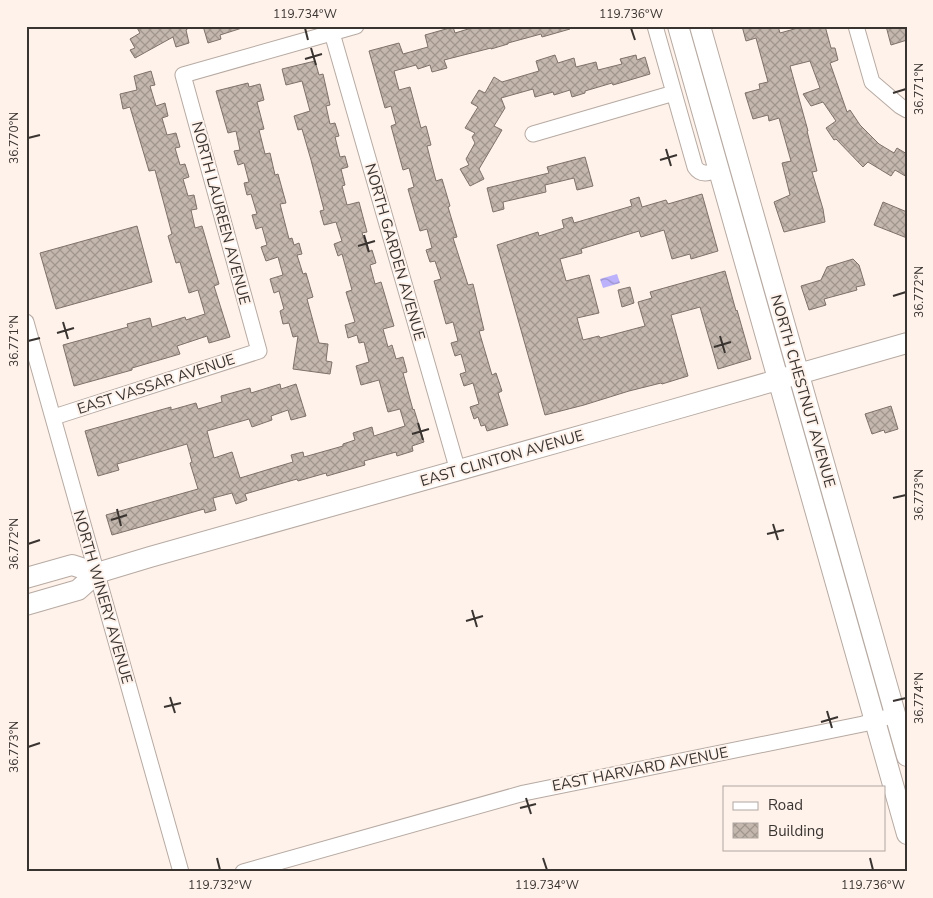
<svg xmlns="http://www.w3.org/2000/svg" width="933" height="898" font-family="'Nunito Sans',sans-serif">
	<style>
		.water { fill: url(#water-waves) }
		.building { fill: url(#building-cross-hatch); stroke: #7d7169 }
		.lines { fill: none; stroke-linecap: round; stroke-linejoin: round }
		.minor-casing { stroke: #b7aaa2; stroke-width: 17 }
		.major-casing { stroke: #b7aaa2; stroke-width: 22 }
		.minor { stroke: #fff; stroke-width: 15 }
		.major { stroke: #fff; stroke-width: 20 }
		.ticks { fill: none; stroke: #3a3431; stroke-width: 2 }
		.labels { text-anchor: middle; dominant-baseline: central; stroke-width: 4; stroke-linejoin: round; paint-order: stroke }
		.street-label { font-size: 15px; fill: #3a3431; stroke: #fef2eb }
		.neatline { fill: none; stroke: #3a3431; stroke-width: 2 }
		.ticks-label { font-size: 12px; text-anchor: middle; fill: #3a3431 }
	</style>
	<defs>
		<pattern id="water-waves" width="16" height="10" patternUnits="userSpaceOnUse" patternTransform="scale(1.25)"><rect width="16" height="10" fill="#bcb2fb"/><path d="M0 5q4-4 8 0t8 0" fill="none" stroke="#9a92cc"/></pattern>
		<pattern id="building-cross-hatch" width="8" height="8" patternUnits="userSpaceOnUse" patternTransform="scale(1.25)"><rect width="8" height="8" fill="#c4b7ae"/><path d="M0 0l8 8M0 8l8-8" fill="none" stroke="#a0968e"/></pattern>
	</defs>
	<rect width="100%" height="100%" fill="#fef2eb"/>
	<path class="water" d="M 617,274 L 620,283 L 603,288 L 600,279 Z"/>
	<path class="building" d="M 136,26 L 191,26 L 186,30 L 189,43 L 176,47 L 173,37 L 135,58 L 130,50 L 135,48 L 130,39 L 140,33 Z
		M 203,26 L 242,26 L 242,28 L 220,35 L 221,39 L 208,43 Z
		M 478,26 L 569,26 L 570,29 L 542,37 L 541,34 L 508,43 L 508,44 L 491,49 L 491,48 L 444,60 L 447,68 L 432,72 L 430,65 L 418,69 L 416,65 L 394,71 L 399,90 L 410,87 L 421,128 L 426,126 L 431,145 L 427,146 L 436,181 L 442,179 L 450,206 L 448,207 L 457,237 L 453,238 L 468,285 L 473,284 L 484,330 L 479,331 L 492,375 L 496,373 L 502,391 L 498,393 L 508,425 L 487,431 L 485,425 L 481,426 L 478,417 L 474,419 L 470,407 L 479,404 L 473,383 L 464,386 L 460,374 L 466,372 L 461,354 L 455,356 L 451,343 L 458,341 L 453,322 L 446,324 L 434,281 L 441,279 L 435,261 L 430,262 L 426,250 L 432,248 L 427,229 L 420,231 L 408,189 L 414,187 L 409,168 L 403,170 L 391,126 L 396,124 L 391,106 L 385,108 L 369,51 L 399,43 L 403,54 L 428,47 L 425,35 L 453,27 L 455,33 Z
		M 742,26 L 778,26 L 780,33 L 805,26 L 825,26 L 831,48 L 835,48 L 838,60 L 830,63 L 847,112 L 850,110 L 860,125 L 879,144 L 894,153 L 897,148 L 907,154 L 907,177 L 895,170 L 891,176 L 868,162 L 863,167 L 836,139 L 834,140 L 826,128 L 836,121 L 823,102 L 811,106 L 803,94 L 820,88 L 810,61 L 790,66 L 808,131 L 807,131 L 817,171 L 812,172 L 823,209 L 825,222 L 784,232 L 774,202 L 790,195 L 782,163 L 791,161 L 779,118 L 769,121 L 768,115 L 753,119 L 745,93 L 760,89 L 759,84 L 768,82 L 756,38 L 746,41 Z
		M 886,26 L 907,26 L 907,40 L 891,45 Z
		M 555,55 L 558,63 L 574,58 L 576,67 L 596,62 L 598,70 L 622,64 L 620,59 L 636,55 L 637,60 L 645,57 L 650,74 L 613,85 L 612,83 L 585,91 L 585,93 L 572,97 L 570,90 L 554,95 L 553,92 L 535,97 L 533,89 L 501,98 L 505,108 L 494,126 L 502,130 L 479,169 L 484,179 L 470,186 L 460,169 L 469,165 L 466,159 L 475,143 L 472,137 L 475,133 L 465,128 L 478,107 L 471,103 L 479,90 L 485,93 L 494,77 L 502,82 L 539,71 L 536,61 Z
		M 315,61 L 319,75 L 323,74 L 330,105 L 326,106 L 330,124 L 335,123 L 339,136 L 335,137 L 340,157 L 345,156 L 348,167 L 341,169 L 345,185 L 342,186 L 347,205 L 359,202 L 367,232 L 362,233 L 368,252 L 372,250 L 376,263 L 370,265 L 375,284 L 381,282 L 394,326 L 383,329 L 388,347 L 392,345 L 396,359 L 403,357 L 407,372 L 403,373 L 413,410 L 414,409 L 424,442 L 412,446 L 413,451 L 397,456 L 396,452 L 364,461 L 365,465 L 327,476 L 326,473 L 298,481 L 297,479 L 245,494 L 247,500 L 236,504 L 232,493 L 213,498 L 216,510 L 205,513 L 204,509 L 112,535 L 106,515 L 198,489 L 190,463 L 192,462 L 187,444 L 117,464 L 119,470 L 98,476 L 85,431 L 171,407 L 171,410 L 196,403 L 198,409 L 222,402 L 221,396 L 250,388 L 251,393 L 280,384 L 281,389 L 296,384 L 306,416 L 291,420 L 288,410 L 271,416 L 272,420 L 252,427 L 249,419 L 207,431 L 214,458 L 232,452 L 240,478 L 293,462 L 291,455 L 303,452 L 304,457 L 343,446 L 343,444 L 355,440 L 353,433 L 372,427 L 374,436 L 405,426 L 400,409 L 388,412 L 379,380 L 361,385 L 356,366 L 369,362 L 364,342 L 359,343 L 357,335 L 348,338 L 345,325 L 355,322 L 346,292 L 352,290 L 342,254 L 338,256 L 334,244 L 342,241 L 336,222 L 324,225 L 320,211 L 324,210 L 311,160 L 302,129 L 298,130 L 294,116 L 310,111 L 302,81 L 286,85 L 282,69 Z
		M 151,71 L 155,85 L 150,86 L 156,106 L 165,103 L 168,116 L 162,118 L 167,135 L 176,133 L 180,147 L 175,148 L 180,165 L 185,164 L 189,177 L 183,179 L 188,196 L 194,195 L 197,209 L 191,210 L 195,228 L 202,226 L 219,284 L 214,286 L 230,337 L 209,343 L 207,336 L 177,346 L 180,354 L 132,368 L 132,370 L 74,386 L 63,345 L 128,327 L 127,324 L 150,318 L 152,327 L 185,317 L 186,320 L 205,314 L 198,290 L 189,293 L 180,262 L 176,263 L 168,236 L 172,234 L 155,170 L 149,171 L 130,107 L 123,109 L 120,94 L 137,90 L 134,76 Z
		M 248,83 L 249,87 L 260,84 L 264,100 L 257,102 L 264,129 L 259,130 L 265,154 L 270,153 L 275,175 L 278,174 L 286,203 L 280,204 L 289,239 L 292,238 L 294,245 L 299,243 L 302,254 L 297,255 L 303,274 L 306,273 L 313,297 L 307,299 L 319,343 L 328,344 L 326,361 L 332,362 L 330,374 L 293,369 L 298,336 L 293,337 L 289,323 L 283,324 L 280,311 L 284,309 L 279,291 L 274,293 L 270,279 L 283,275 L 278,257 L 266,261 L 261,247 L 267,245 L 262,227 L 256,229 L 252,215 L 257,214 L 251,194 L 247,195 L 244,183 L 249,182 L 244,163 L 238,165 L 234,151 L 240,150 L 236,131 L 228,133 L 216,91 Z
		M 585,157 L 593,186 L 577,190 L 574,178 L 545,185 L 546,192 L 503,202 L 504,209 L 493,212 L 487,188 L 549,173 L 547,167 Z
		M 702,194 L 718,251 L 691,259 L 690,254 L 672,259 L 664,230 L 641,237 L 639,231 L 581,249 L 582,253 L 560,259 L 566,281 L 589,275 L 599,313 L 577,318 L 583,340 L 599,336 L 600,338 L 645,326 L 638,302 L 652,298 L 650,292 L 725,271 L 736,311 L 737,310 L 751,359 L 718,369 L 700,307 L 671,315 L 688,376 L 662,384 L 661,383 L 629,391 L 584,405 L 545,415 L 497,245 L 538,232 L 539,236 L 564,228 L 562,220 L 572,217 L 574,223 L 632,206 L 630,200 L 639,197 L 642,207 L 666,200 L 668,204 Z
		M 883,202 L 907,212 L 907,238 L 874,225 Z
		M 137,226 L 152,282 L 56,309 L 40,253 Z
		M 853,259 L 859,265 L 865,285 L 856,287 L 857,290 L 824,299 L 826,305 L 809,310 L 801,286 L 821,280 L 827,267 Z
		M 630,287 L 634,303 L 622,307 L 618,290 Z
		M 891,406 L 898,429 L 885,433 L 884,430 L 872,434 L 865,414 Z"/>
	<g class="lines">
		<defs>
			<path id="minor" d="M 655,26 L 695,167 C 701,176 709,173 718,170
				M 856,26 L 872,82 L 900,106 L 907,110
				M 332,33 L 458,471
				M 533,134 L 674,93
				M 26,322 C 78,505 129,689 181,872
				M 54,417 L 259,351 L 183,75 L 356,26
				M 243,872 L 524,793 L 863,724 L 895,715"/>
			<path id="major" d="M 678,26 L 907,834
				M 700,26 L 907,756
				M 26,578 L 72,565 L 97,573
				M 26,605 L 78,590 L 97,573 L 150,557 L 644,418 L 907,343"/>
		</defs>
		<use href="#minor" class="minor-casing"/>
		<use href="#major" class="major-casing"/>
		<use href="#minor" class="minor"/>
		<use href="#major" class="major"/>
	</g>
	<path class="ticks" d="M 305,28 L 308,40M 631,28 L 635,40M 311,48 L 316,65M 305,59 L 322,54M 893,93 L 906,89M 28,138 L 40,135M 666,149 L 671,166M 660,160 L 677,155M 364,235 L 369,252M 358,246 L 375,241M 893,296 L 906,292M 63,322 L 68,339M 57,333 L 74,328M 720,336 L 725,353M 28,341 L 40,338M 714,347 L 731,342M 418,423 L 423,440M 412,434 L 429,429M 893,498 L 906,495M 117,509 L 121,526M 111,520 L 127,515M 773,524 L 778,540M 767,534 L 784,530M 28,544 L 40,540M 472,610 L 477,627M 466,621 L 483,616M 170,697 L 175,713M 893,701 L 906,698M 164,707 L 181,703M 827,711 L 832,728M 821,722 L 838,717M 28,747 L 40,743M 526,798 L 531,814M 520,808 L 536,804M 217,858 L 220,870M 543,858 L 547,870M 870,858 L 873,870"/>
	<g class="labels">
		<g class="street-label">
			<text transform="translate(221 213) rotate(75)">NORTH LAUREEN AVENUE</text>
			<text transform="translate(395 252) rotate(74)">NORTH GARDEN AVENUE</text>
			<text transform="translate(156 384) rotate(-18)">EAST VASSAR AVENUE</text>
			<text transform="translate(803 391) rotate(74)">NORTH CHESTNUT AVENUE</text>
			<text transform="translate(502 458) rotate(-16)">EAST CLINTON AVENUE</text>
			<text transform="translate(103 597) rotate(74)">NORTH WINERY AVENUE</text>
			<text transform="translate(640 769) rotate(-11)">EAST HARVARD AVENUE</text>
		</g>
	</g>
	<rect width="933" height="898" fill="none" stroke="#fef2eb" stroke-width="55"/>
	<rect x="723" y="786" width="162" height="65" fill="#fef2eb" stroke="#b0a6a1"/>
	<rect x="733" y="802" width="25" height="8" fill="#ffffff" stroke="#b0a6a1"/>
	<text x="768" y="810" font-size="15" fill="#3a3431">Road</text>
	<rect x="733" y="823" width="25" height="15" fill="url(#building-cross-hatch)" stroke="#b0a6a1"/>
	<text x="768" y="836" font-size="15" fill="#3a3431">Building</text>
	<rect x="28" y="28" width="878" height="842" class="neatline"/>
	<g class="ticks-label">
		<text x="305" y="18">119.734°W</text>
		<text x="631" y="18">119.736°W</text>
		<text transform="translate(919 89) rotate(-90)" y="4">36.771°N</text>
		<text transform="translate(14 138) rotate(-90)" y="4">36.770°N</text>
		<text transform="translate(919 292) rotate(-90)" y="4">36.772°N</text>
		<text transform="translate(14 341) rotate(-90)" y="4">36.771°N</text>
		<text transform="translate(919 495) rotate(-90)" y="4">36.773°N</text>
		<text transform="translate(14 544) rotate(-90)" y="4">36.772°N</text>
		<text transform="translate(919 698) rotate(-90)" y="4">36.774°N</text>
		<text transform="translate(14 747) rotate(-90)" y="4">36.773°N</text>
		<text x="220" y="889">119.732°W</text>
		<text x="547" y="889">119.734°W</text>
		<text x="873" y="889">119.736°W</text>
	</g>
</svg>
